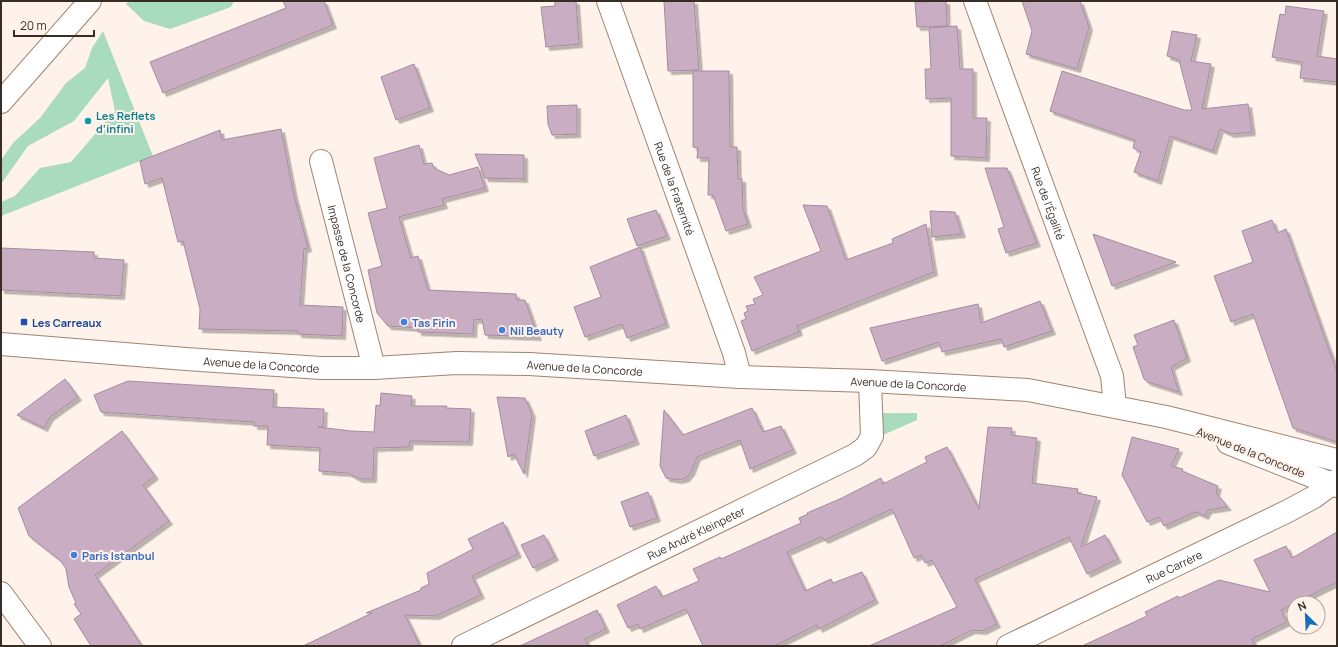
<svg xmlns="http://www.w3.org/2000/svg" width="1338" height="647" font-family="Manrope,sans-serif">
	<style>
		.green { fill: #a9dbbe }
		.building { fill: #c8adc3; stroke: #a68ba0; filter: url(#shadow) }
		.lines { fill: none; stroke-linecap: round; stroke-linejoin: round }
		.minor-casing { stroke: #9f8471; stroke-width: 24 }
		.major-casing { stroke: #9f8471; stroke-width: 24 }
		.minor { stroke: #fff; stroke-width: 22 }
		.major { stroke: #fff; stroke-width: 22 }
		.culture-dot { fill: #0f9aa8; stroke: #fef2ea; stroke-width: 1.5 }
		.transit-dot { fill: #1a4fb4; stroke: #fef2ea; stroke-width: 1.5 }
		.shop-dot { fill: #3f7fe0; stroke: #fef2ea; stroke-width: 1.5 }
		.labels { text-anchor: middle; dominant-baseline: central; stroke-width: 4; stroke-linejoin: round; paint-order: stroke }
		.culture-label { font-size: 11px; font-weight: bold; fill: #0d838f; stroke: #fef2ea; text-anchor: start }
		.street-label { font-size: 11px; fill: #382d25; stroke: #fef2ea }
		.transit-label { font-size: 11px; font-weight: bold; fill: #164399; stroke: #fef2ea; text-anchor: start }
		.shop-label { font-size: 11px; font-weight: bold; fill: #366cbe; stroke: #fef2ea; text-anchor: start }
	</style>
	<defs>
		<filter id="shadow"><feDropShadow dx="3.5" dy="3.5" stdDeviation="0" flood-color="#0004"/></filter>
	</defs>
	<rect width="100%" height="100%" fill="#fef2ea"/>
	<path class="green" d="M 129,1 L 234,1 L 231,7 L 170,29 L 144,21 L 126,4 Z
		M 103,31 L 153,156 L 1,216 L 1,202 L 15,196 L 40,168 L 71,162 L 115,111 L 108,78 L 74,121 L 28,146 L 1,184 L 1,160 L 13,143 L 40,118 L 66,83 L 85,68 L 92,48 Z
		M 883,413 L 917,413 L 917,420 L 883,435 Z"/>
	<path class="building" d="M 283,1 L 324,1 L 333,25 L 163,93 L 150,62 L 286,8 Z
		M 555,1 L 576,1 L 579,44 L 546,47 L 541,7 L 555,6 Z
		M 664,1 L 694,1 L 699,70 L 668,71 Z
		M 946,1 L 947,26 L 917,27 L 915,2 Z
		M 1022,1 L 1080,1 L 1089,27 L 1077,69 L 1026,54 L 1032,31 Z
		M 1286,6 L 1324,11 L 1317,56 L 1337,59 L 1337,82 L 1300,78 L 1302,62 L 1272,57 L 1280,14 L 1285,15 Z
		M 957,26 L 960,69 L 973,69 L 973,118 L 987,118 L 986,158 L 951,156 L 951,98 L 926,99 L 925,69 L 931,69 L 929,28 Z
		M 1172,31 L 1197,35 L 1191,61 L 1211,64 L 1202,109 L 1248,104 L 1252,132 L 1231,134 L 1220,129 L 1213,151 L 1170,136 L 1158,181 L 1134,172 L 1141,152 L 1133,148 L 1135,140 L 1050,111 L 1062,71 L 1184,110 L 1192,110 L 1179,60 L 1167,56 Z
		M 414,64 L 430,108 L 396,120 L 381,77 Z
		M 693,71 L 729,71 L 730,147 L 737,147 L 738,179 L 742,179 L 743,209 L 748,224 L 726,231 L 713,195 L 708,195 L 709,158 L 697,158 L 698,148 L 693,147 Z
		M 577,105 L 577,134 L 552,135 L 548,124 L 547,106 Z
		M 281,129 L 294,195 L 308,248 L 304,249 L 300,305 L 343,307 L 342,336 L 298,334 L 298,331 L 199,329 L 200,309 L 183,241 L 178,242 L 162,178 L 145,184 L 140,161 L 220,130 L 222,140 Z
		M 419,145 L 424,164 L 432,163 L 434,168 L 449,175 L 478,167 L 485,188 L 442,199 L 444,205 L 399,217 L 411,258 L 418,256 L 428,290 L 516,294 L 517,300 L 525,300 L 538,337 L 485,335 L 482,319 L 474,320 L 473,334 L 418,332 L 418,328 L 388,326 L 377,313 L 368,270 L 382,266 L 368,213 L 387,208 L 374,158 Z
		M 475,154 L 524,155 L 524,179 L 485,178 Z
		M 985,168 L 1007,168 L 1037,243 L 1006,253 L 998,229 L 1004,227 Z
		M 803,205 L 827,206 L 846,260 L 893,243 L 892,239 L 926,224 L 934,272 L 797,326 L 799,332 L 752,351 L 741,321 L 746,319 L 744,313 L 748,311 L 746,306 L 755,304 L 753,299 L 763,295 L 754,277 L 821,251 Z
		M 656,210 L 667,236 L 637,246 L 627,219 Z
		M 930,211 L 955,212 L 962,234 L 932,237 Z
		M 1272,220 L 1277,233 L 1286,229 L 1337,372 L 1337,442 L 1293,428 L 1253,314 L 1231,322 L 1214,276 L 1253,262 L 1242,231 Z
		M 1093,234 L 1134,248 L 1176,262 L 1112,286 Z
		M 640,247 L 666,324 L 627,338 L 622,324 L 585,337 L 574,307 L 601,297 L 590,267 Z
		M 1,248 L 94,252 L 94,258 L 124,260 L 121,296 L 1,290 Z
		M 1040,301 L 1052,331 L 1004,347 L 1001,339 L 942,352 L 939,342 L 882,361 L 870,328 L 978,304 L 981,323 Z
		M 1174,320 L 1187,358 L 1171,367 L 1179,392 L 1148,382 L 1144,379 L 1133,347 L 1138,345 L 1134,335 Z
		M 65,379 L 78,397 L 50,417 L 44,428 L 17,415 Z
		M 128,381 L 274,390 L 273,407 L 324,409 L 323,427 L 318,427 L 351,431 L 374,432 L 376,405 L 380,406 L 381,393 L 412,396 L 411,406 L 447,406 L 446,408 L 471,409 L 469,442 L 410,441 L 409,447 L 374,448 L 373,479 L 359,479 L 348,473 L 319,471 L 320,448 L 267,445 L 268,426 L 254,426 L 254,422 L 101,412 L 94,395 Z
		M 497,397 L 525,398 L 532,414 L 524,474 L 514,454 L 508,457 Z
		M 752,408 L 763,432 L 781,426 L 793,450 L 750,469 L 740,440 L 697,457 L 691,472 L 686,478 L 679,480 L 666,478 L 660,466 L 664,410 L 683,435 Z
		M 626,415 L 636,441 L 594,456 L 585,431 Z
		M 988,427 L 1012,428 L 1011,435 L 1037,438 L 1032,483 L 1078,489 L 1077,493 L 1097,497 L 1081,547 L 1105,535 L 1118,559 L 1087,574 L 1069,537 L 975,579 L 997,624 L 983,631 L 972,630 L 940,646 L 869,646 L 957,607 L 932,560 L 925,563 L 921,555 L 914,558 L 892,509 L 825,540 L 821,537 L 787,552 L 805,591 L 831,579 L 833,583 L 862,572 L 875,600 L 819,629 L 817,625 L 774,646 L 703,646 L 686,609 L 640,629 L 638,624 L 628,628 L 617,605 L 656,586 L 662,597 L 699,581 L 693,569 L 720,557 L 721,559 L 801,523 L 799,518 L 808,514 L 807,513 L 842,498 L 881,478 L 883,484 L 927,462 L 925,457 L 947,447 L 979,509 Z
		M 122,431 L 155,476 L 143,485 L 169,521 L 95,575 L 142,646 L 91,646 L 74,619 L 81,614 L 74,604 L 76,603 L 69,587 L 66,569 L 61,561 L 29,536 L 18,508 Z
		M 1132,437 L 1179,449 L 1171,466 L 1183,469 L 1182,471 L 1218,486 L 1216,493 L 1228,507 L 1208,510 L 1205,516 L 1196,512 L 1164,526 L 1159,517 L 1147,522 L 1122,475 Z
		M 648,492 L 657,518 L 630,527 L 621,502 Z
		M 503,522 L 518,554 L 472,576 L 481,595 L 436,616 L 405,615 L 420,646 L 303,646 L 372,613 L 366,613 L 421,590 L 421,588 L 429,584 L 427,573 L 473,549 L 468,539 Z
		M 1337,532 L 1337,582 L 1281,610 L 1287,622 L 1252,639 L 1255,646 L 1082,646 L 1147,616 L 1145,612 L 1178,596 L 1179,598 L 1219,580 L 1270,592 L 1254,560 L 1286,546 L 1292,558 Z
		M 544,535 L 555,557 L 533,568 L 521,545 Z
		M 597,610 L 606,629 L 585,639 L 588,646 L 520,646 Z"/>
	<g class="lines">
		<defs>
			<g id="minor">
				<path id="s1" d="M 608,1 L 734,353 L 740,377"/>
				<path id="s2" d="M 975,1 L 1112,376 L 1115,406"/>
				<path d="M 1,102 L 90,1"/>
				<path id="s3" d="M 321,161 L 374,368"/>
				<path d="M 1,593 L 40,646"/>
				<path id="s4" d="M 463,646 L 855,455 L 866,447 L 872,436 L 870,381"/>
				<path id="s5" d="M 1008,646 L 1288,511 L 1314,497 L 1337,480"/>
			</g>
			<g id="major">
				<path id="s6" d="M 1,344 L 186,359 L 321,368 L 374,368 L 457,363 L 529,364 L 740,377 L 870,381 L 1028,390 L 1166,417 L 1337,460"/>
				<path d="M 1228,443 L 1337,486"/>
			</g>
		</defs>
		<use href="#minor" class="minor-casing"/>
		<use href="#major" class="major-casing"/>
		<use href="#minor" class="minor"/>
		<use href="#major" class="major"/>
	</g>
	<circle class="culture-dot" cx="88" cy="121" r="4"/>
	<rect class="transit-dot" x="20" y="318" width="8" height="8" rx="2"/>
	<g class="shop-dot">
		<circle cx="404" cy="322" r="4"/>
		<circle cx="502" cy="330" r="4"/>
		<circle cx="74" cy="555" r="4"/>
	</g>
	<g class="labels">
		<g class="culture-label">
			<text x="96" y="115">Les Reflets<tspan x="96" dy="13">d’infini</tspan></text>
		</g>
		<g class="street-label">
			<text stroke="none"><textPath href="#s1" startOffset="199">Rue de la Fraternité</textPath></text>
			<text stroke="none"><textPath href="#s2" startOffset="215">Rue de l'Égalité</textPath></text>
			<text stroke="none"><textPath href="#s3" startOffset="106">Impasse de la Concorde</textPath></text>
			<text stroke="none"><textPath href="#s6" startOffset="261">Avenue de la Concorde</textPath></text>
			<text stroke="none"><textPath href="#s6" startOffset="585">Avenue de la Concorde</textPath></text>
			<text stroke="none"><textPath href="#s6" startOffset="909">Avenue de la Concorde</textPath></text>
			<text transform="translate(1251 452) rotate(22)">Avenue de la Concorde</text>
			<text stroke="none"><textPath href="#s4" startOffset="259">Rue André Kleinpeter</textPath></text>
			<text stroke="none"><textPath href="#s5" startOffset="184">Rue Carrère</textPath></text>
		</g>
		<g class="transit-label">
			<text x="32" y="322">Les Carreaux</text>
		</g>
		<g class="shop-label">
			<text x="412" y="322">Tas Firin</text>
			<text x="510" y="330">Nil Beauty</text>
			<text x="82" y="555">Paris Istanbul</text>
		</g>
	</g>
	<rect width="1338" height="647" fill="none" stroke="#382d25" stroke-width="4"/>
	<g transform="translate(1306 615) rotate(336)"><circle r="19" fill="#fef2ea" stroke="#afa39b"/>
	<path d="M0-3L7 15L0 10L-7 15Z" fill="#196ebc"/>
	<text y="-6" font-size="11" font-weight="bold" text-anchor="middle" fill="#382d25">N</text>
	</g>
	<path d="M14 30v6h80v-6" fill="none" stroke="#382d25" stroke-width="2"/>
	<text x="20" y="30" font-size="12" fill="#382d25" stroke="#fef2ea" stroke-width="3" paint-order="stroke">20 m</text>
</svg>
